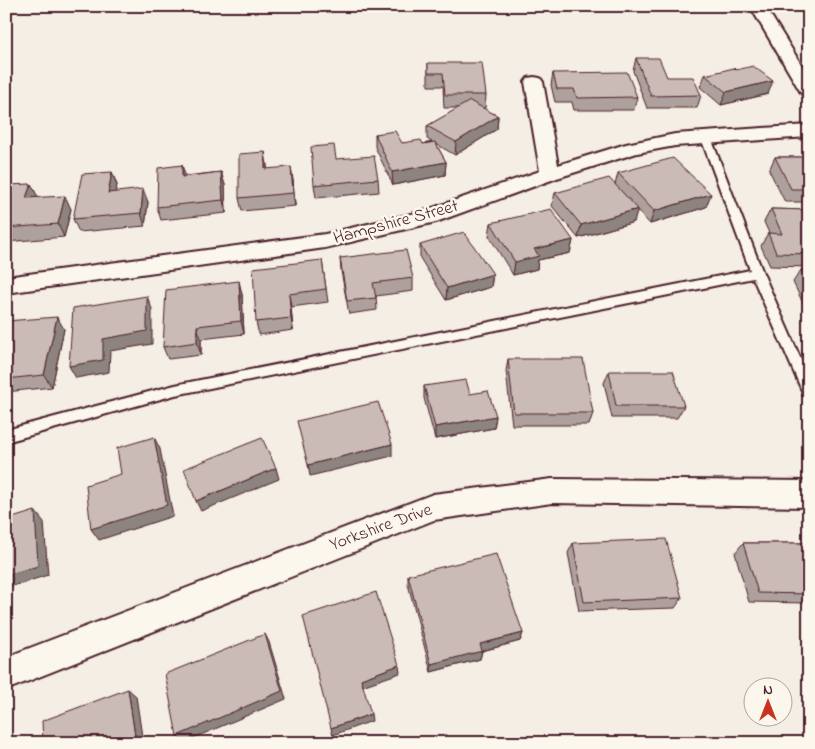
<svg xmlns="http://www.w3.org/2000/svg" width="815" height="749" font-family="'Indie Flower',sans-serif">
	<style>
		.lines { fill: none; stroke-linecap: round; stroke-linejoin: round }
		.lane-casing { stroke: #4a1f2b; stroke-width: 4 }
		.street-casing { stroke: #4a1f2b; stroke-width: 4 }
		.lane { fill: #fbf7ec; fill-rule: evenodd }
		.street { fill: #fbf7ec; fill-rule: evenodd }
		.wall { fill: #aea19d; stroke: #4a1f2b }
		.shaded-wall { fill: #8d837f; stroke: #4a1f2b }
		.building { fill: #cabbb6; stroke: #4a1f2b }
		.labels { text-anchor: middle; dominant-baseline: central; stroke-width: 5; stroke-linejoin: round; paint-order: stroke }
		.street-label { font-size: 18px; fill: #4a1f2b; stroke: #fbf7ec }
	</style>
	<rect width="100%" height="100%" fill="#f4eee4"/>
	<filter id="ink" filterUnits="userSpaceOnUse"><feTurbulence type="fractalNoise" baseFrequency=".02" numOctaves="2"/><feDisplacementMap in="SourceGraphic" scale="10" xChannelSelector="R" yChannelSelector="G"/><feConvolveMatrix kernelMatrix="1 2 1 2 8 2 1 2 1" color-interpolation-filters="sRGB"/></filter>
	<g filter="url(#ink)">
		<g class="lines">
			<defs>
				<path id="lane" d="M 706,135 L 711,138 L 763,273 L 809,378 L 809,398 L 804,397 L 803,393 L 753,278 L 175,395 L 6,442 L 6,430 L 175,385 L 750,270 L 701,138 Z"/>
				<path id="street" d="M 750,6 L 765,6 L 809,77 L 809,96 L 803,95 L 800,91 Z
					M 534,77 L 540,78 L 543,82 L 558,165 L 626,144 L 675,134 L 809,125 L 809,137 L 675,146 L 637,153 L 557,178 L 436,222 L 325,248 L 6,293 L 6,277 L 325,234 L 424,211 L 540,171 L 525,82 L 528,78 Z
					M 552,479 L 809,481 L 809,507 L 552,503 L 434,520 L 6,690 L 6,657 L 433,494 Z"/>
			</defs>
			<use href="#lane" class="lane-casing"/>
			<use href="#street" class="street-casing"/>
			<use href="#lane" class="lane"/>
			<use href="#street" class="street"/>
		</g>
		<path class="wall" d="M 636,58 L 667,77 L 701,95 L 697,108 L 647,108 L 633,71 Z
			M 428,63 L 486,95 L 485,108 L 482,108 L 498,116 L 497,129 L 455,155 L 436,144 L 446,162 L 445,175 L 393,185 L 375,147 L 375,134 L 402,143 L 423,144 L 432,142 L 427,139 L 427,126 L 459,108 L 444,108 L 443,86 L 428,86 Z
			M 736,70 L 768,94 L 721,105 L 700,87 L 705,75 Z
			M 553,73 L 637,97 L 634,110 L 574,110 L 572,102 L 555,102 L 551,85 Z
			M 775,157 L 809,157 L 809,202 L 785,202 L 769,170 Z
			M 336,159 L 378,179 L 379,192 L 316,198 L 314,185 Z
			M 267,165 L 267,169 L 293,180 L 295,206 L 242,211 L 239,198 Z
			M 112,172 L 117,185 L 115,192 L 148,202 L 145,226 L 79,232 L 73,219 Z
			M 221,172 L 225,185 L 226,213 L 161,220 L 157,207 L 185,176 Z
			M 618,173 L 706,207 L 650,224 L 637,210 L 634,222 L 578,238 L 552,206 L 555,193 L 615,185 Z
			M 31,184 L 37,198 L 71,209 L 64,237 L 6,242 L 6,188 Z
			M 771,209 L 809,210 L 809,267 L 770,266 L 761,246 L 768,233 L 769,233 L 764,222 Z
			M 491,223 L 573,240 L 570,253 L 538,260 L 537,269 L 513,275 L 489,236 Z
			M 420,245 L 493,274 L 491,287 L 446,300 L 420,258 Z
			M 340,258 L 413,278 L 413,291 L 376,296 L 377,310 L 349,314 L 341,271 Z
			M 322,260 L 328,302 L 291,307 L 293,330 L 259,335 L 256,322 Z
			M 801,270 L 809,270 L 809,316 L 793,282 Z
			M 242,294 L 244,334 L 201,339 L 201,355 L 168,359 L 163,347 Z
			M 6,321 L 64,329 L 52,387 L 6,392 Z
			M 508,359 L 593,413 L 589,425 L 512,425 L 506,371 Z
			M 609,371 L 684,406 L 677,418 L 612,418 L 604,383 Z
			M 424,386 L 470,394 L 496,416 L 494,428 L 435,439 L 424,398 Z
			M 573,543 L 682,598 L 675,608 L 579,611 L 568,553 Z
			M 743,543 L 809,543 L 809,603 L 749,602 L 735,553 Z
			M 408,575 L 523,633 L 520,641 L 482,651 L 480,659 L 431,672 L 408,584 Z"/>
		<path class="shaded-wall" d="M 773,81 L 768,94 L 721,105 L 726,92 Z
			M 498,116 L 497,129 L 455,155 L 456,142 Z
			M 265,152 L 267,165 L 268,182 L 265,169 Z
			M 446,162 L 445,175 L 393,185 L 392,172 Z
			M 182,165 L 186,178 L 182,177 Z
			M 291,167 L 293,180 L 295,206 L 293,193 Z
			M 112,172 L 117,185 L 113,206 L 108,193 Z
			M 221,172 L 225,185 L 226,213 L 223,200 Z
			M 31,184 L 38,197 L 33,211 L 26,198 Z
			M 143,189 L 148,202 L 145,226 L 141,213 Z
			M 711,194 L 706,207 L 650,224 L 654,211 Z
			M 65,196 L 71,209 L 64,237 L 58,224 Z
			M 638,209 L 634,222 L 578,238 L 581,225 Z
			M 573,240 L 570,253 L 538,260 L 537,269 L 513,275 L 515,262 L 534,249 Z
			M 493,274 L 491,287 L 446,300 L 447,288 Z
			M 239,281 L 242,294 L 244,334 L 241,321 Z
			M 289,294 L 291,307 L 293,330 L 291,318 Z
			M 147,296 L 152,309 L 152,344 L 110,351 L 109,372 L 76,378 L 69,366 L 103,339 Z
			M 57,317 L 64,329 L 52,387 L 44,375 Z
			M 197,326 L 201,339 L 201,355 L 197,342 Z
			M 496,416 L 494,428 L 435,439 L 435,427 Z
			M 154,437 L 160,449 L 173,516 L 99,540 L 91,529 Z
			M 392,444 L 392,456 L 310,476 L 308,465 Z
			M 276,468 L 279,479 L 201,511 L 196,501 Z
			M 35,511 L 44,522 L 48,575 L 6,588 L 6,575 Z
			M 523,633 L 520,641 L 482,651 L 480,659 L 431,672 L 431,664 L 480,644 Z
			M 265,634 L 269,642 L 286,699 L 184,742 L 177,736 Z
			M 399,665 L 400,673 L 362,686 L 361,679 Z
			M 128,689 L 136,696 L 143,743 L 136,743 Z
			M 371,714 L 372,721 L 333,735 L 331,728 Z"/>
		<path class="building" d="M 636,58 L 659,58 L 667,77 L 693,77 L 701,95 L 651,96 Z
			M 428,63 L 482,63 L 486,95 L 445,95 L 443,73 L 428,73 Z
			M 753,66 L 773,81 L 726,92 L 705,75 L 734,68 L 736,70 Z
			M 627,72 L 637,97 L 577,98 L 574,89 L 557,89 L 553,73 Z
			M 470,101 L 498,116 L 456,142 L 427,126 Z
			M 395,131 L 402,143 L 421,140 L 423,144 L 435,142 L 446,162 L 392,172 L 375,134 Z
			M 334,145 L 336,159 L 374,156 L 378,179 L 314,185 L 311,147 Z
			M 265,152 L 265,169 L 291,167 L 293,193 L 239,198 L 239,154 Z
			M 775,157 L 809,157 L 809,189 L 791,189 Z
			M 673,158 L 711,194 L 654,211 L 618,173 Z
			M 182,165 L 182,177 L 221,172 L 223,200 L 157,207 L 158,168 Z
			M 112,172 L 108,193 L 143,189 L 141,213 L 73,219 L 82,174 Z
			M 609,178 L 638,209 L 581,225 L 555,193 Z
			M 31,184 L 26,198 L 65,196 L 58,224 L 6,228 L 6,188 L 7,185 Z
			M 551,209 L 573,240 L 534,249 L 539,256 L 515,262 L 491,223 Z
			M 771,209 L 809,210 L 809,254 L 776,253 L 768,233 L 782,234 Z
			M 464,232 L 493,274 L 447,288 L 420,245 Z
			M 406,250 L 413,278 L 373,283 L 376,298 L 347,301 L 340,258 Z
			M 322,260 L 326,289 L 289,294 L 291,318 L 256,322 L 253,268 Z
			M 801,270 L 809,270 L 809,286 Z
			M 239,281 L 241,321 L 197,326 L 197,342 L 163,347 L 166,290 Z
			M 147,296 L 147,331 L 103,339 L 103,360 L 69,366 L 73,308 Z
			M 57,317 L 44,375 L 6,379 L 6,321 Z
			M 508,359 L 583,359 L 593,413 L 514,413 Z
			M 609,371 L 673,371 L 684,406 L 616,406 Z
			M 466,380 L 470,394 L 488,391 L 496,416 L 435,427 L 424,386 Z
			M 378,402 L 392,444 L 308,465 L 297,421 Z
			M 154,437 L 167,505 L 91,529 L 86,485 L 121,474 L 117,448 Z
			M 262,438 L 276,468 L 196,501 L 184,469 Z
			M 35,511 L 38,566 L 6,575 L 6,520 Z
			M 666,539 L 682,598 L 584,602 L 573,543 Z
			M 743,543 L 809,543 L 809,594 L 758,593 Z
			M 496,554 L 523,633 L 480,644 L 482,651 L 431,664 L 408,575 Z
			M 376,592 L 399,665 L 361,679 L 371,714 L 331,728 L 303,616 Z
			M 265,634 L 282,691 L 177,736 L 165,674 Z
			M 128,689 L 136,743 L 43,743 L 42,721 Z"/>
	</g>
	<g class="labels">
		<g class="street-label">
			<text transform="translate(396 223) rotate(-15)">Hampshire Street</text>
			<text transform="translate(381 528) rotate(-20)">Yorkshire Drive</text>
		</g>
	</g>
	<rect width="815" height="749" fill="none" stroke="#fbf7ec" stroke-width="25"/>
	<rect x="12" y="12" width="790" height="724" fill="none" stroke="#4a1f2b" stroke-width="2" filter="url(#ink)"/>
	<g transform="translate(768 702)"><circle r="24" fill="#fbf7ec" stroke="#b4a19f"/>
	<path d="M0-4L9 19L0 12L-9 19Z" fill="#c8321e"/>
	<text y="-8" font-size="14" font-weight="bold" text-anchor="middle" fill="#4a1f2b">N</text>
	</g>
</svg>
